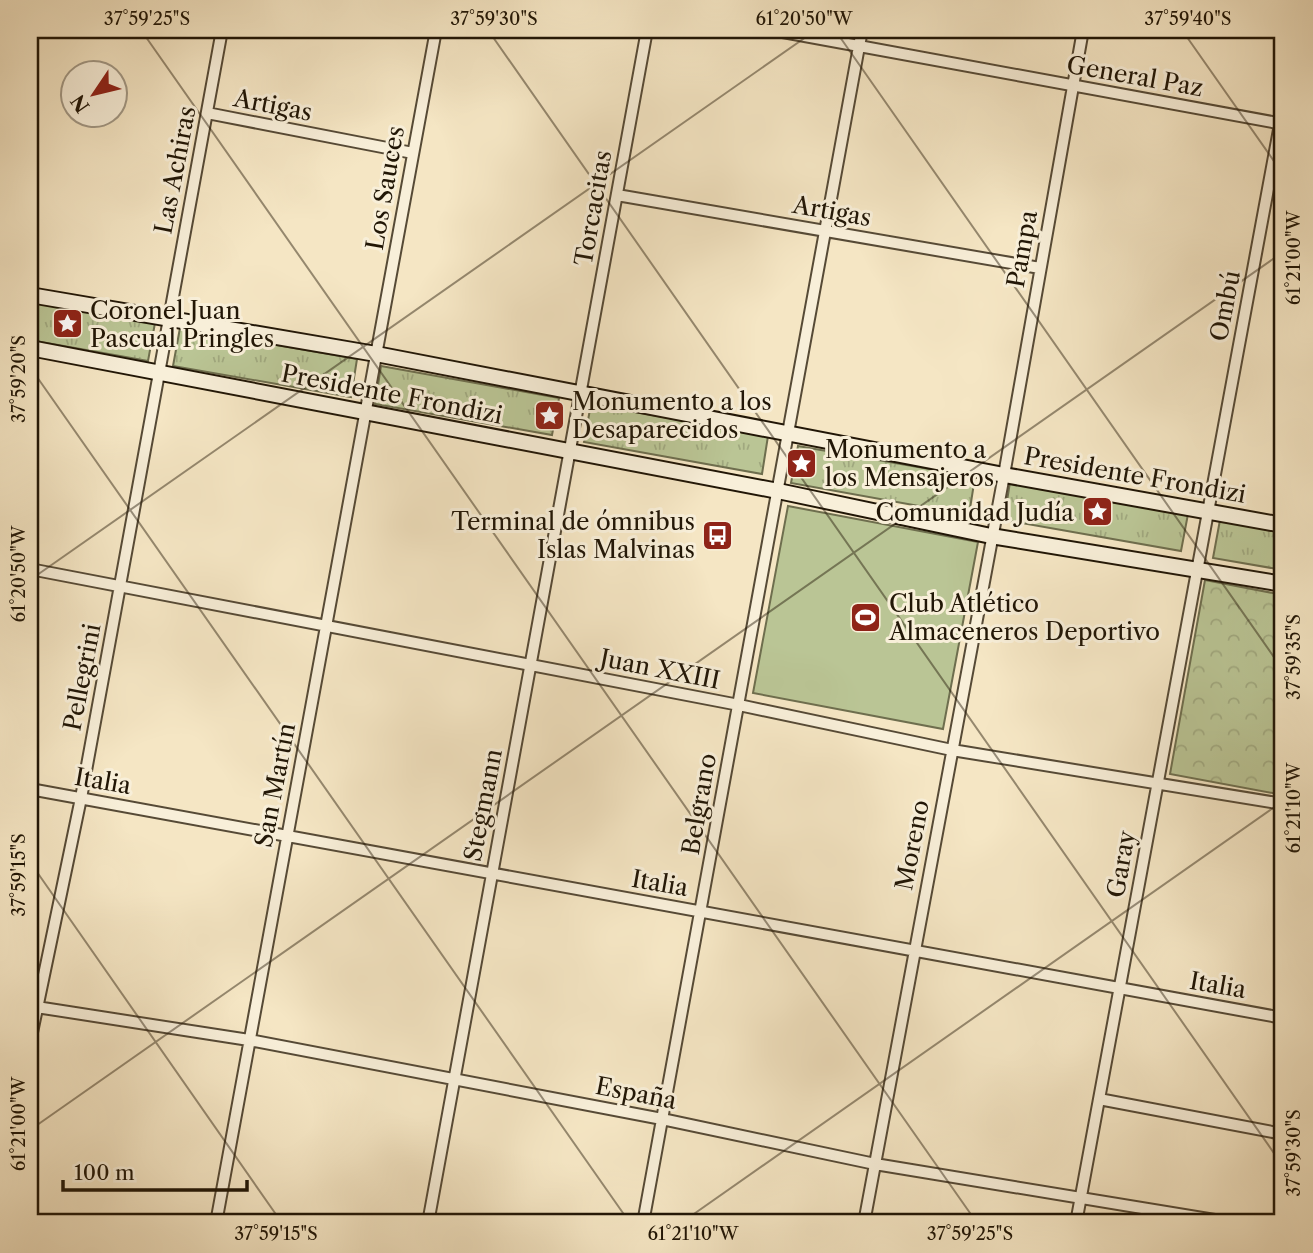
<svg xmlns="http://www.w3.org/2000/svg" width="1313" height="1253" font-family="'Libre Caslon Text',serif">
	<style>
		.grass { fill: url(#grass-tufts); stroke: #6e6e4e; stroke-width: 2 }
		.forest { fill: url(#forest-crowns); stroke: #6e6e4e; stroke-width: 2 }
		.pitch { fill: #bac595; stroke: #6e6e4e; stroke-width: 2 }
		.lines { fill: none; stroke-linecap: round; stroke-linejoin: round }
		.minor-casing { stroke: #564a36; stroke-width: 14 }
		.secondary-casing { stroke: #211606; stroke-width: 18 }
		.minor { stroke: #f8efd9; stroke-width: 10 }
		.secondary { stroke: #f8efd9; stroke-width: 14 }
		.ticks { fill: none; stroke: #211606; stroke-width: 2; stroke-opacity: 0.45 }
		.labels { text-anchor: middle; dominant-baseline: central; stroke-width: 6; stroke-linejoin: round; paint-order: stroke }
		.street-label { font-size: 24px; fill: #211606; stroke: #f8efd9 }
		.poi-label { font-size: 24px; fill: #211606; stroke: #f8efd9; text-anchor: start }
		.neatline { fill: none; stroke: #211606; stroke-width: 2.5 }
		.ticks-label { font-size: 18px; text-anchor: middle; fill: #211606 }
	</style>
	<defs>
		<pattern id="grass-tufts" width="24" height="20" patternUnits="userSpaceOnUse" patternTransform="scale(1.75)"><rect width="24" height="20" fill="#bac595"/><path d="M3 7l-1-3M5 7V3M7 7l1-3M15 17l-1-3M17 17v-4M19 17l1-3" fill="none" stroke="#a0a87f"/></pattern>
		<pattern id="forest-crowns" width="20" height="18" patternUnits="userSpaceOnUse" patternTransform="scale(1.75)"><rect width="20" height="18" fill="#bac595"/><path d="M2 6a3 3 0 1 1 6 0M12 15a3 3 0 1 1 6 0" fill="none" stroke="#a0a87f"/></pattern>
	</defs>
	<rect width="100%" height="100%" fill="#f5e6c4"/>
	<filter id="stains"><feTurbulence type="fractalNoise" baseFrequency=".00286" numOctaves="4"/><feColorMatrix values="0 0 0 0 .2 0 0 0 0 .09 0 0 0 0 .02 0 0 0 .5 -.17"/></filter>
	<radialGradient id="worn" r=".72"><stop offset=".6" stop-color="#630" stop-opacity="0"/><stop offset="1" stop-color="#630" stop-opacity=".3"/></radialGradient>
	<path class="grass" d="M 30,301 L 155,323 L 148,361 L 30,340 Z
		M 180,328 L 357,359 L 351,397 L 173,366 Z
		M 381,366 L 559,398 L 552,435 L 375,404 Z
		M 591,404 L 768,436 L 762,474 L 584,442 Z
		M 798,446 L 975,477 L 969,515 L 791,483 Z
		M 1010,482 L 1188,514 L 1181,551 L 1004,520 Z
		M 1220,520 L 1283,532 L 1283,570 L 1213,558 Z"/>
	<path class="forest" d="M 1205,580 L 1283,595 L 1283,795 L 1170,774 Z"/>
	<path class="pitch" d="M 788,506 L 978,542 L 943,729 L 753,693 Z"/>
	<g class="lines">
		<defs>
			<path id="minor" d="M 772,30 L 1283,124
				M 207,113 L 413,153
				M 617,195 L 1040,268
				M 30,569 L 739,705 L 952,750 L 1283,804
				M 30,789 L 1283,1018
				M 30,1006 L 249,1040 L 662,1119 L 875,1164 L 1233,1223
				M 30,1042 L 81,798 L 222,30
				M 1099,1099 L 1283,1134
				M 30,1222 L 37,1223
				M 216,1223 L 436,30
				M 428,1223 L 647,30
				M 643,1223 L 862,30
				M 864,1223 L 1004,475 L 1083,30
				M 1076,1223 L 1283,108"/>
			<path id="secondary" d="M 30,295 L 376,354 L 1004,475 L 1283,525
				M 30,348 L 778,491 L 991,536 L 1283,584"/>
		</defs>
		<use href="#minor" class="minor-casing"/>
		<use href="#secondary" class="secondary-casing"/>
		<use href="#minor" class="minor"/>
		<use href="#secondary" class="secondary"/>
	</g>
	<path class="ticks" d="M 141,30 L 977,1223M 488,30 L 1283,1166M 835,30 L 1283,670M 1182,30 L 1283,174M 30,31 L 32,30M 30,367 L 630,1223M 30,580 L 816,30M 30,862 L 282,1223M 30,1130 L 1283,252M 681,1223 L 1283,801"/>
	<defs>
		<symbol id="sight-square" viewBox="-11 -11 22 22"><rect x="-9" y="-9" width="18" height="18" rx="4" fill="#8f2418" stroke="#f8efd9"/><path d="M0-6L1.8-2.2L6-1.7L2.9 1.2L3.7 5.4L0 3.3L-3.7 5.4L-2.9 1.2L-6-1.7L-1.8-2.2Z" fill="#fff"/></symbol>
		<symbol id="bus-square" viewBox="-11 -11 22 22"><rect x="-9" y="-9" width="18" height="18" rx="4" fill="#8f2418" stroke="#f8efd9"/><path d="M-5-6H5V4H4V6H2V4H-2V6H-4V4H-5ZM-3.5-4V0h7V-4ZM-3.5 1.2v1.5H-2V1.2ZM2 1.2v1.5H3.5V1.2Z" fill="#fff"/></symbol>
		<symbol id="stadium-square" viewBox="-11 -11 22 22"><rect x="-9" y="-9" width="18" height="18" rx="4" fill="#8f2418" stroke="#f8efd9"/><path d="M0-5a6.5 5 0 1 0 0 10a6.5 5 0 1 0 0-10ZM-3.5-1.8h7v3.6h-7Z" fill="#fff"/></symbol>
	</defs>
	<g fill-rule="evenodd">
		<use href="#sight-square" x="50" y="306" width="35" height="35"/>
		<use href="#sight-square" x="532" y="398" width="35" height="35"/>
		<use href="#sight-square" x="784" y="446" width="35" height="35"/>
		<use href="#sight-square" x="1080" y="494" width="35" height="35"/>
		<use href="#bus-square" x="700" y="518" width="35" height="35"/>
		<use href="#stadium-square" x="848" y="600" width="35" height="35"/>
	</g>
	<g class="labels">
		<g class="street-label">
			<text transform="translate(1135 76) rotate(10)">General Paz</text>
			<text transform="translate(273 105) rotate(11)">Artigas</text>
			<text transform="translate(175 170) rotate(-79)">Las Achiras</text>
			<text transform="translate(385 188) rotate(-80)">Los Sauces</text>
			<text transform="translate(593 208) rotate(-80)">Torcacitas</text>
			<text transform="translate(832 211) rotate(10)">Artigas</text>
			<text transform="translate(1022 249) rotate(-80)">Pampa</text>
			<text transform="translate(1225 306) rotate(-79)">Ombú</text>
			<text transform="translate(392 394) rotate(11)">Presidente Frondizi</text>
			<text transform="translate(1135 475) rotate(10)">Presidente Frondizi</text>
			<text transform="translate(660 669) rotate(11)">Juan XXIII</text>
			<text transform="translate(82 677) rotate(-79)">Pellegrini</text>
			<text transform="translate(103 781) rotate(10)">Italia</text>
			<text transform="translate(275 785) rotate(-79)">San Martín</text>
			<text transform="translate(699 804) rotate(-80)">Belgrano</text>
			<text transform="translate(483 805) rotate(-79)">Stegmann</text>
			<text transform="translate(912 845) rotate(-79)">Moreno</text>
			<text transform="translate(1121 864) rotate(-80)">Garay</text>
			<text transform="translate(660 883) rotate(10)">Italia</text>
			<text transform="translate(1218 985) rotate(10)">Italia</text>
			<text transform="translate(636 1093) rotate(11)">España</text>
		</g>
		<g class="poi-label">
			<text x="90" y="310">Coronel Juan<tspan x="90" dy="28">Pascual Pringles</tspan></text>
			<text x="572" y="401">Monumento a los<tspan x="572" dy="28">Desaparecidos</tspan></text>
			<text x="825" y="449">Monumento a<tspan x="825" dy="28">los Mensajeros</tspan></text>
			<text x="1074" y="512" text-anchor="end">Comunidad Judía</text>
			<text x="695" y="521" text-anchor="end">Terminal de ómnibus<tspan x="695" dy="28">Islas Malvinas</tspan></text>
			<text x="889" y="603">Club Atlético<tspan x="889" dy="28">Almaceneros Deportivo</tspan></text>
		</g>
	</g>
	<rect width="1313" height="1253" fill="none" stroke="#f5e6c4" stroke-width="77"/>
	<g transform="translate(94 94) rotate(235)"><circle r="33" fill="#f8efd9" stroke="#a29885" stroke-width="2"/>
	<path d="M0-5L12 26L0 18L-12 26Z" fill="#8f2418"/>
	<text y="-10" font-size="19" font-weight="bold" text-anchor="middle" fill="#211606">N</text>
	</g>
	<path d="M63 1180v10h184v-10" fill="none" stroke="#211606" stroke-width="3.5"/>
	<text x="74" y="1180" font-size="21" fill="#211606" stroke="#f8efd9" stroke-width="5" paint-order="stroke">100 m</text>
	<rect x="38" y="38" width="1236" height="1176" class="neatline"/>
	<g class="ticks-label">
		<text x="147" y="25">37°59'25"S</text>
		<text x="494" y="25">37°59'30"S</text>
		<text x="804" y="25">61°20'50"W</text>
		<text x="1188" y="25">37°59'40"S</text>
		<text transform="translate(1294 258) rotate(-90)" y="6">61°21'00"W</text>
		<text transform="translate(19 379) rotate(-90)" y="6">37°59'20"S</text>
		<text transform="translate(19 574) rotate(-90)" y="6">61°20'50"W</text>
		<text transform="translate(1294 657) rotate(-90)" y="6">37°59'35"S</text>
		<text transform="translate(1294 808) rotate(-90)" y="6">61°21'10"W</text>
		<text transform="translate(19 875) rotate(-90)" y="6">37°59'15"S</text>
		<text transform="translate(19 1124) rotate(-90)" y="6">61°21'00"W</text>
		<text transform="translate(1294 1153) rotate(-90)" y="6">37°59'30"S</text>
		<text x="276" y="1240">37°59'15"S</text>
		<text x="693" y="1240">61°21'10"W</text>
		<text x="970" y="1240">37°59'25"S</text>
	</g>
	<rect width="100%" height="100%" filter="url(#stains)"/>
	<rect width="100%" height="100%" fill="url(#worn)"/>
</svg>
